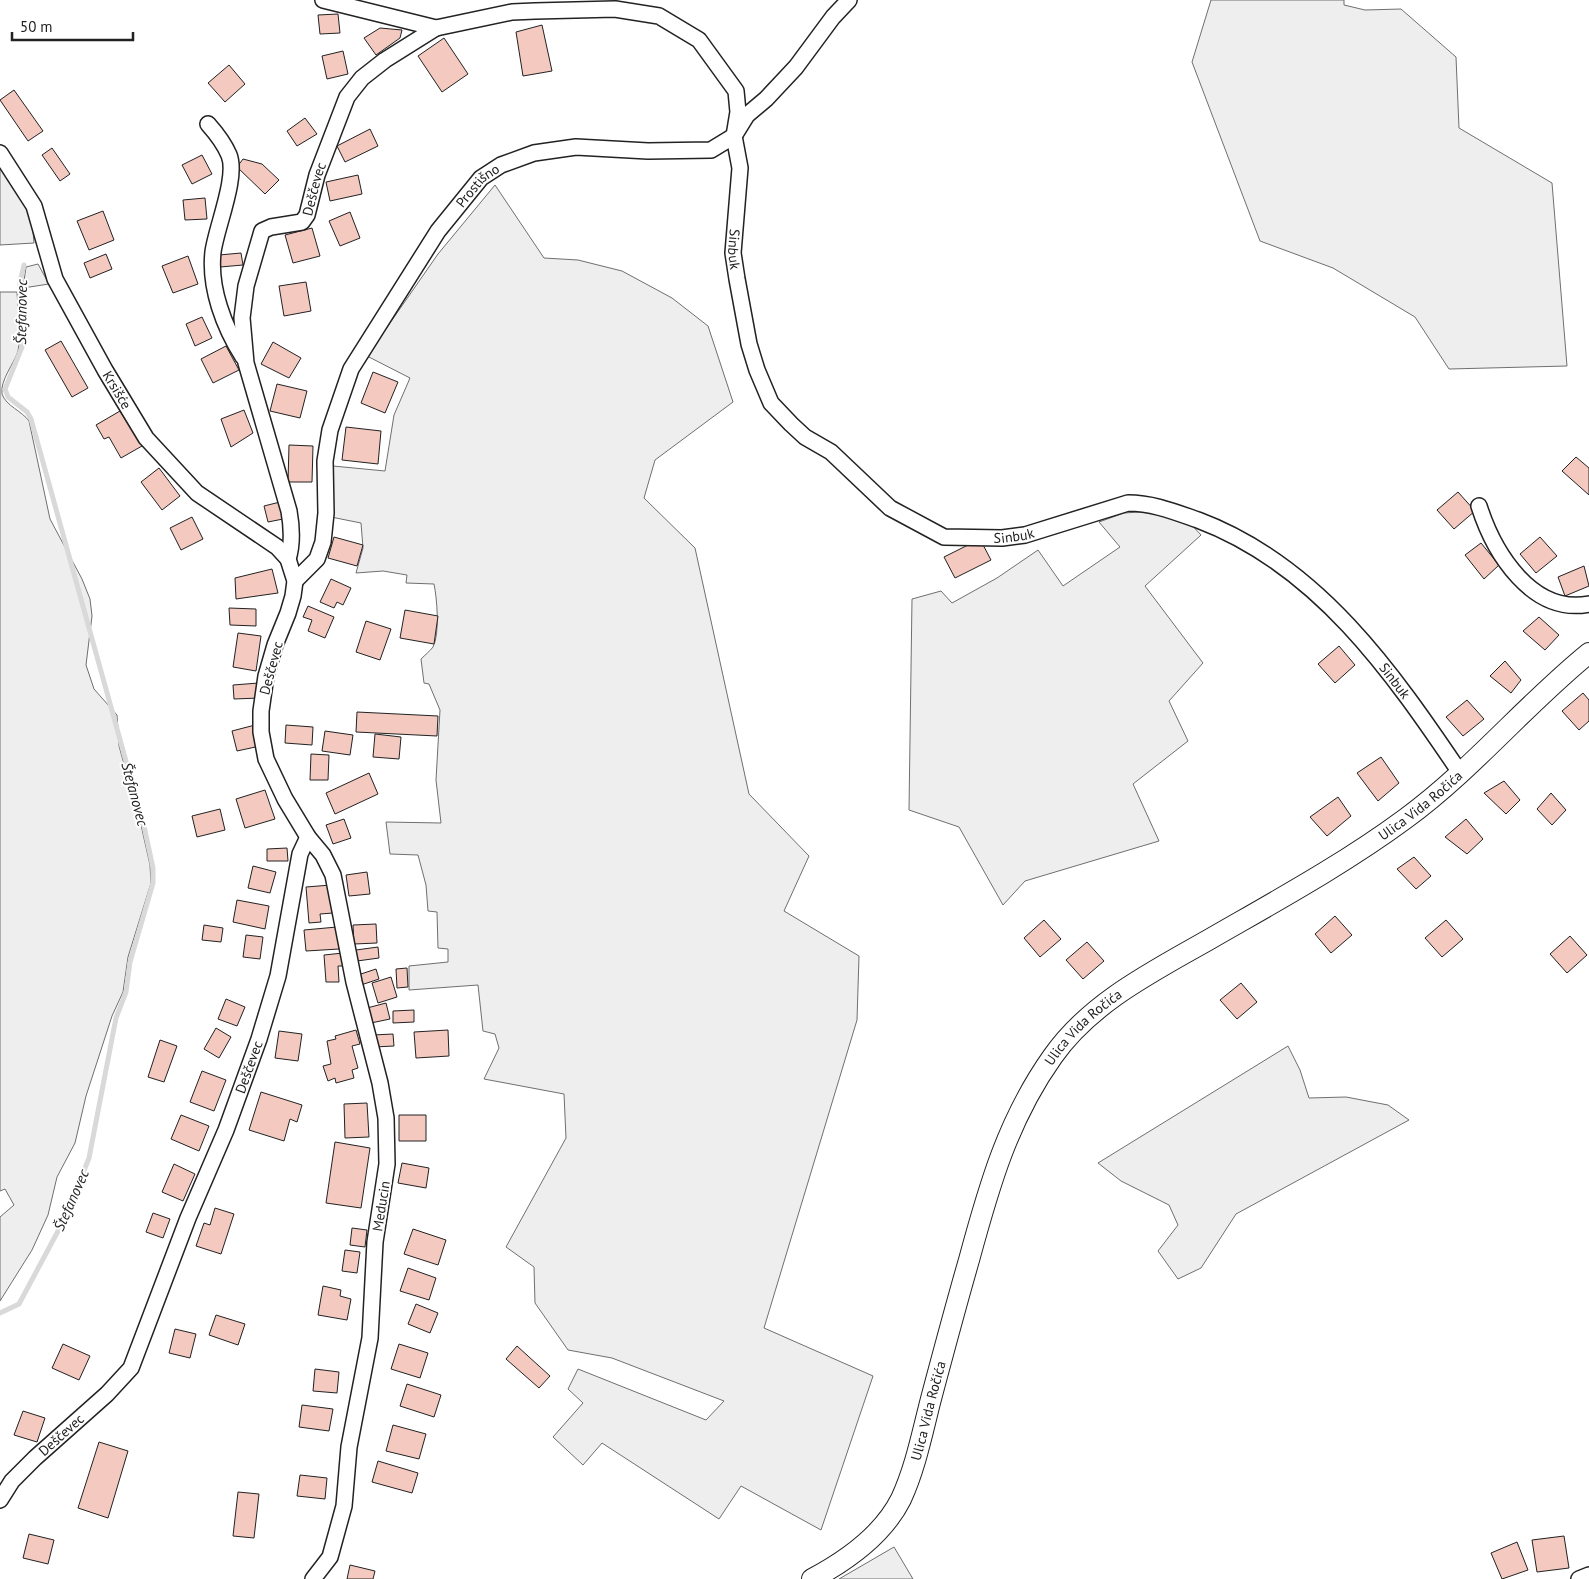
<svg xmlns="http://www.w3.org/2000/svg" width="1589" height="1579" font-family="'PT Sans',sans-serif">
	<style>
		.green { fill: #eee; stroke: #6f6f6f }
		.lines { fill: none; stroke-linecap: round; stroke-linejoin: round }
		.stream { stroke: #d9d9d9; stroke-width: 5 }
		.building { fill: #f3c9c0; stroke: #222 }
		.street-casing { stroke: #222; stroke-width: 18 }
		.secondary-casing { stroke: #222; stroke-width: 22 }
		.street { stroke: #fff; stroke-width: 15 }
		.secondary { stroke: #fff; stroke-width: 20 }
		.labels { text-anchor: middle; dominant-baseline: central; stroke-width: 4; stroke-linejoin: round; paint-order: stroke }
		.street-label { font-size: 14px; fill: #222; stroke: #fff }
		.water-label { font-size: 15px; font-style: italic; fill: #222; stroke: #fff }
	</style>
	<rect width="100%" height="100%" fill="#fff"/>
	<path class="green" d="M 1211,0 L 1344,0 L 1344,5 L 1365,10 L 1401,9 L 1456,57 L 1459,128 L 1552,183 L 1567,366 L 1449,369 L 1415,317 L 1333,268 L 1260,241 L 1192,62 Z
		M 0,162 L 31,209 L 34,243 L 0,245 Z
		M 495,185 L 544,258 L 578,260 L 622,271 L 672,298 L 708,326 L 733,402 L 655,460 L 644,498 L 695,548 L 749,794 L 809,856 L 784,911 L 859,956 L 857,1020 L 764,1328 L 873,1376 L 821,1530 L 741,1486 L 719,1519 L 602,1443 L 583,1465 L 553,1437 L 583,1403 L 568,1389 L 578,1369 L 706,1420 L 724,1401 L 612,1358 L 568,1350 L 535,1303 L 534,1267 L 506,1247 L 566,1138 L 564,1094 L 484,1079 L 499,1048 L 495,1034 L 483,1031 L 478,985 L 409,990 L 409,966 L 448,962 L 448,949 L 438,948 L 437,912 L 428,911 L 426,885 L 418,855 L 390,854 L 386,822 L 441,823 L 436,780 L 440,710 L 429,684 L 424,683 L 421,659 C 425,655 430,651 433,647 C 440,634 437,598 434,584 L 406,583 L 407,575 L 383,571 L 356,573 L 363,548 L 361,523 L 331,517 L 333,466 L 385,471 L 394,415 L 410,378 L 367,356 L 438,254 Z
		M 38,264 L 49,284 L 23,288 L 26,267 Z
		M 0,292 L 17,292 C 18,310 22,333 18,351 C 14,364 0,380 2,394 C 6,406 22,411 29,421 L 50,519 L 82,579 L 90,599 L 92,616 L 86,665 L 94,689 L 117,715 L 119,746 L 141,825 L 150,865 L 151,883 L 128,957 L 123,992 L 112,1016 L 86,1096 L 75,1143 L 57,1177 L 48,1215 L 32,1250 L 0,1301 L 0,1217 L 14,1205 L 5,1189 L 0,1191 Z
		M 1153,511 L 1188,521 L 1201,535 L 1145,586 L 1203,663 L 1169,701 L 1188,741 L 1133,784 L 1159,841 L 1025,881 L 1003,905 L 959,827 L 909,810 L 912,599 L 941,591 L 952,603 L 997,578 L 1038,550 L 1063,586 L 1120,547 L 1099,522 L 1124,513 Z
		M 1288,1046 L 1300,1070 L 1309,1098 L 1346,1097 L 1388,1105 L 1409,1120 L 1236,1214 L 1201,1268 L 1178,1279 L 1158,1251 L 1178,1225 L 1169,1205 L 1121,1181 L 1098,1163 Z
		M 894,1547 L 913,1579 L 839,1579 Z"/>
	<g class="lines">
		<path class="stream" d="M 0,1313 L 19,1304 L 65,1218 L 89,1158 L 116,1018 L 126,992 L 130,962 L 153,883 L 153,868 L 144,826 L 31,419 L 27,412 L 8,397 L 5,389 L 22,347 L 20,282 L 24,265"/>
	</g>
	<path class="building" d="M 338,14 L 340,33 L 320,34 L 318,15 Z
		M 542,25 L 552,71 L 523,76 L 516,32 Z
		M 380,28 L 402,30 L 400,38 L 376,55 L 364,38 Z
		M 444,38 L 468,74 L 442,92 L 418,56 Z
		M 343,51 L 348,74 L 327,79 L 322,56 Z
		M 229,65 L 245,84 L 225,102 L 208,83 Z
		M 14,90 L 43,131 L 28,141 L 0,100 Z
		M 305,118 L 317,134 L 297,146 L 287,131 Z
		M 370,129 L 378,146 L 345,162 L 337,146 Z
		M 52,148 L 70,174 L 60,181 L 42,155 Z
		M 202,155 L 212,174 L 192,184 L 182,165 Z
		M 243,159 L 262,164 L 279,180 L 265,194 L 237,167 Z
		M 358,175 L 362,194 L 330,201 L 326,182 Z
		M 205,198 L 207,219 L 185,220 L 183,200 Z
		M 103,211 L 114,240 L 89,250 L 77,221 Z
		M 350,212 L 360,238 L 340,246 L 329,221 Z
		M 312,228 L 320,256 L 293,263 L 285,235 Z
		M 241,253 L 243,265 L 220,267 L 219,255 Z
		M 106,254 L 112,269 L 90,278 L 84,263 Z
		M 188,256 L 198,284 L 173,293 L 162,266 Z
		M 306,282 L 311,311 L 284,316 L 279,286 Z
		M 202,317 L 212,338 L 195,346 L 186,324 Z
		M 61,341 L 88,388 L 72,397 L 45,350 Z
		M 273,342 L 301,358 L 289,378 L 261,364 Z
		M 226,346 L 239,370 L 213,383 L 201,359 Z
		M 373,372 L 398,382 L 385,413 L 361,403 Z
		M 277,384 L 307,391 L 300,418 L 270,411 Z
		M 244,410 L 253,433 L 231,447 L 221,419 Z
		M 120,411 L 142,446 L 121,458 L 109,437 L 104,439 L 96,425 Z
		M 346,427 L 381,431 L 378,464 L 342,460 Z
		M 289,445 L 313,446 L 312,482 L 288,482 Z
		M 1576,457 L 1589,468 L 1589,495 L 1562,471 Z
		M 159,468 L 180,496 L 162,510 L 141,482 Z
		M 1458,492 L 1475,511 L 1454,529 L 1437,510 Z
		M 280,502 L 283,519 L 268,522 L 264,506 Z
		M 192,517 L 203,539 L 181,550 L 170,528 Z
		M 334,537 L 363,545 L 357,566 L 328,558 Z
		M 1540,537 L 1557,556 L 1536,573 L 1520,554 Z
		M 980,539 L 991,560 L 955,578 L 944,557 Z
		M 1481,543 L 1499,565 L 1484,579 L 1465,555 Z
		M 1584,566 L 1589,586 L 1565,596 L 1558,577 Z
		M 272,569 L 278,593 L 236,599 L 235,578 Z
		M 331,579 L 351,588 L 343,605 L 337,602 L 334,608 L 320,602 Z
		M 308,606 L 334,617 L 325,638 L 308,631 L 312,620 L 303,617 Z
		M 229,608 L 256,609 L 256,626 L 230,625 Z
		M 405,610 L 438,616 L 434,644 L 400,638 Z
		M 1539,617 L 1559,635 L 1545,650 L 1523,631 Z
		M 366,621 L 391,629 L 380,660 L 356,652 Z
		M 238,633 L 261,636 L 256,671 L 233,667 Z
		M 1339,646 L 1355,665 L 1335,683 L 1318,664 Z
		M 1505,661 L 1521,680 L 1511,693 L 1490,676 Z
		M 259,683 L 260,698 L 234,699 L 233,685 Z
		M 1583,693 L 1589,700 L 1589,721 L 1579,730 L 1562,711 Z
		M 1467,700 L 1484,719 L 1463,736 L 1446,717 Z
		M 357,712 L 438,716 L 437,736 L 356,732 Z
		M 255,725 L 260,746 L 237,751 L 232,731 Z
		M 286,725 L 313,727 L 312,745 L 285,743 Z
		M 325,731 L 353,735 L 350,755 L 322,751 Z
		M 375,734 L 401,737 L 399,759 L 373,757 Z
		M 311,754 L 329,755 L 328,780 L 310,780 Z
		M 1381,757 L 1399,783 L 1378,801 L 1357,773 Z
		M 369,773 L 378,794 L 335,814 L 326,793 Z
		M 1504,781 L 1520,800 L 1506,814 L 1484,793 Z
		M 265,790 L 275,819 L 245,828 L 236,799 Z
		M 1551,793 L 1566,810 L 1552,825 L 1537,809 Z
		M 1338,797 L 1351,816 L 1327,836 L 1310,817 Z
		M 220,809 L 225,830 L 197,837 L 192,816 Z
		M 344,819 L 351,838 L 333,844 L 326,825 Z
		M 1466,819 L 1483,839 L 1467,854 L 1445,837 Z
		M 287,848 L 288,861 L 267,861 L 267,849 Z
		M 1414,857 L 1431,876 L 1416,889 L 1397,869 Z
		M 253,866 L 276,872 L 270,893 L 248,888 Z
		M 367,872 L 370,894 L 349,896 L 346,875 Z
		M 331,885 L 333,913 L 320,914 L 321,922 L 309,923 L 306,887 Z
		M 237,900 L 269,906 L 265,929 L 233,922 Z
		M 1335,916 L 1352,935 L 1331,953 L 1315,934 Z
		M 1044,920 L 1061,939 L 1040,957 L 1024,938 Z
		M 1446,920 L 1463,939 L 1442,957 L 1425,938 Z
		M 376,924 L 377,943 L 354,944 L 353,925 Z
		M 204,925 L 223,928 L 221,942 L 202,940 Z
		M 337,927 L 339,949 L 306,951 L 304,930 Z
		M 246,935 L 263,937 L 260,959 L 243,957 Z
		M 1570,936 L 1587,955 L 1567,973 L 1550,954 Z
		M 1087,942 L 1104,961 L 1083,979 L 1066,960 Z
		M 378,947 L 379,958 L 357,961 L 356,950 Z
		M 343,953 L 344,966 L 338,966 L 339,982 L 326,982 L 324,955 Z
		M 407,968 L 408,987 L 397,988 L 396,969 Z
		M 376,969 L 379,979 L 361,985 L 358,975 Z
		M 391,977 L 397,997 L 378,1003 L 372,983 Z
		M 1241,983 L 1257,1002 L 1237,1019 L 1220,1000 Z
		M 226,999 L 245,1007 L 237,1026 L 218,1019 Z
		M 386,1003 L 390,1019 L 371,1023 L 367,1008 Z
		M 414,1010 L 414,1022 L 393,1023 L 393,1011 Z
		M 216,1028 L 231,1037 L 219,1058 L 204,1049 Z
		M 356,1030 L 360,1044 L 352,1046 L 358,1068 L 352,1070 L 354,1078 L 336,1083 L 335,1078 L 328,1081 L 323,1066 L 331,1064 L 327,1041 L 336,1039 L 335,1036 Z
		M 448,1030 L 449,1056 L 416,1058 L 414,1032 Z
		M 279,1031 L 302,1034 L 298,1061 L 275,1058 Z
		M 393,1034 L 394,1046 L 374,1047 L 373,1035 Z
		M 160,1040 L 177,1046 L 164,1082 L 148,1077 Z
		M 202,1071 L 226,1080 L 214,1111 L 190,1102 Z
		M 261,1092 L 302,1105 L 297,1122 L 290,1119 L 284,1141 L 249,1130 Z
		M 367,1103 L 369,1137 L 345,1138 L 344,1104 Z
		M 181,1115 L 209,1126 L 199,1151 L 171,1139 Z
		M 399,1115 L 426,1115 L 426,1141 L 399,1141 Z
		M 335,1142 L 370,1148 L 361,1208 L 326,1203 Z
		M 402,1163 L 429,1168 L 426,1188 L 398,1183 Z
		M 174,1164 L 195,1174 L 183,1201 L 162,1192 Z
		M 215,1208 L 234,1214 L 221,1254 L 196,1246 L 204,1223 L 210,1225 Z
		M 153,1213 L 170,1219 L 163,1238 L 146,1232 Z
		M 352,1228 L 367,1230 L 365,1247 L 350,1245 Z
		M 413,1229 L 446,1240 L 438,1265 L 404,1254 Z
		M 345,1250 L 360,1252 L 357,1273 L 342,1271 Z
		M 408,1268 L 436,1278 L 429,1300 L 400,1291 Z
		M 323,1286 L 341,1290 L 340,1296 L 351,1299 L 347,1320 L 318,1315 Z
		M 416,1304 L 438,1313 L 430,1333 L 408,1324 Z
		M 216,1315 L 245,1324 L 238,1345 L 209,1335 Z
		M 175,1329 L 196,1334 L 190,1358 L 169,1353 Z
		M 63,1344 L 90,1356 L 79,1380 L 52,1368 Z
		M 399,1344 L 428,1353 L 420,1378 L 391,1369 Z
		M 517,1346 L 550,1376 L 539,1388 L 506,1359 Z
		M 315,1369 L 339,1372 L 337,1393 L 313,1391 Z
		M 407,1384 L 441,1395 L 434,1417 L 400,1406 Z
		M 302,1405 L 333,1409 L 329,1431 L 299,1427 Z
		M 23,1411 L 45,1418 L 37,1442 L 14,1435 Z
		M 393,1425 L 426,1434 L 419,1459 L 386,1451 Z
		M 99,1442 L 128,1451 L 108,1518 L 78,1508 Z
		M 378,1461 L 418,1473 L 412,1493 L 372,1482 Z
		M 300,1475 L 327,1478 L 325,1499 L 297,1496 Z
		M 238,1492 L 259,1494 L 254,1538 L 233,1536 Z
		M 29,1534 L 54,1540 L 48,1564 L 23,1558 Z
		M 1564,1536 L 1569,1568 L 1537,1572 L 1532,1540 Z
		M 1517,1542 L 1528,1570 L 1502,1579 L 1491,1553 Z
		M 350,1565 L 375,1571 L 373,1579 L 347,1579 Z"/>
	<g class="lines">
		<defs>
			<g id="street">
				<path d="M 323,0 L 436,28"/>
				<path d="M 208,124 C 216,133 224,143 229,155 C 238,177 216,228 213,252 C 209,288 224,327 243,357"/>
				<path id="s1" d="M 0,153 L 34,206 L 55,279 L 105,370 L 146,438 L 197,493 L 277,547 L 288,559 L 295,581 L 293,596 L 288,613 L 275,645 L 266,676 L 261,711 L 261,732 L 266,759 L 285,799 L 308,837 L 323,855 L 333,875 L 354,982 L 380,1083 L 386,1118 L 387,1164 L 375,1242 L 370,1338 L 349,1447 L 344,1506 L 330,1557 L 313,1579"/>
				<path d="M 1479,506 C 1494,553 1532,615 1589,604"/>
				<path id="s2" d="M 288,559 C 293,543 292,528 289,511 L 246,363 L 242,318 L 246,286 L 262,231 L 271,227 L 302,222 L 307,215 L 317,175 L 347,97 L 362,78 L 385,60 L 436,28 L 512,12 L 535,11 L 615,9 L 659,16 L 699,40 L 736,91 L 738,112 L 734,136 L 740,168 L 733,253 L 737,279 L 749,344 L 757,370 L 771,403 L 791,424 L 805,437 L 831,452 L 890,508 L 944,537 L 1002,538 L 1025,535 L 1128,503 C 1153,503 1175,512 1198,520 C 1318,565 1392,672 1461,774"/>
				<path id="s3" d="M 295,581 L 317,559 L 323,542 L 326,513 L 325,461 L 330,430 L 351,369 L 438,231 L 481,178 L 501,165 L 534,153 L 576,147 L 648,151 L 711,150 L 734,136 L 747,115 L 766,99 L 796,67 L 833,17 L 849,0"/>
				<path id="s4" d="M 0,1500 L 12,1481 L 35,1458 L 107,1394 L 131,1368 L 188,1218 L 226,1130 L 259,1039 L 278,976 L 300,854 L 308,837"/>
				<path d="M 1579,1579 L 1589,1575"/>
			</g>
			<g id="secondary">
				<path id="s5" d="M 812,1579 C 846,1561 883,1535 901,1499 C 916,1467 923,1429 932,1395 C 944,1350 956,1305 969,1260 C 989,1186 1008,1119 1053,1056 C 1091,1002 1154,971 1210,939 C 1276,901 1344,864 1405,819 C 1472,770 1525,705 1589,653"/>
			</g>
		</defs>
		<use href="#street" class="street-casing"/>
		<use href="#secondary" class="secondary-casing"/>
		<use href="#street" class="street"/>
		<use href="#secondary" class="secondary"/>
	</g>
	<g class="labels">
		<g class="street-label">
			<text stroke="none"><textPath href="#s3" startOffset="450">Prostišno</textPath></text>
			<text stroke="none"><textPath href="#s2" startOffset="414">Deščevec</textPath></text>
			<text stroke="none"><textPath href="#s2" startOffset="1120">Sinbuk</textPath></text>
			<text stroke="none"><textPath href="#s1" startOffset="266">Krsišće</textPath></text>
			<text stroke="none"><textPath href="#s2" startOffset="1570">Sinbuk</textPath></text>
			<text transform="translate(271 668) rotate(-75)">Deščevec</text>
			<text stroke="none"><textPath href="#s2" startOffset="2019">Sinbuk</textPath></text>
			<text stroke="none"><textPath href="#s5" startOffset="1039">Ulica Vida Ročića</textPath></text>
			<text stroke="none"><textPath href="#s5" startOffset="634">Ulica Vida Ročića</textPath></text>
			<text stroke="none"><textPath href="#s4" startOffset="510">Deščevec</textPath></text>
			<text transform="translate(381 1206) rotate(-81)">Meducin</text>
			<text stroke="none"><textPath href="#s5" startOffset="214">Ulica Vida Ročića</textPath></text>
			<text stroke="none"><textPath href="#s4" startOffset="90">Deščevec</textPath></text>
		</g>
		<g class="water-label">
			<text transform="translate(21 312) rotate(-89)">Štefanovec</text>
			<text transform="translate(135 794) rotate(75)">Štefanovec</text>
			<text transform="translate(71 1200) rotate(-66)">Štefanovec</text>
		</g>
	</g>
	<path d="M12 32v8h121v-8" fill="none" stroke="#222222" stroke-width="2.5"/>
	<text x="20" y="32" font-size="15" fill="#222222" stroke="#ffffff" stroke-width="4" paint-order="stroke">50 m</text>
</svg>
